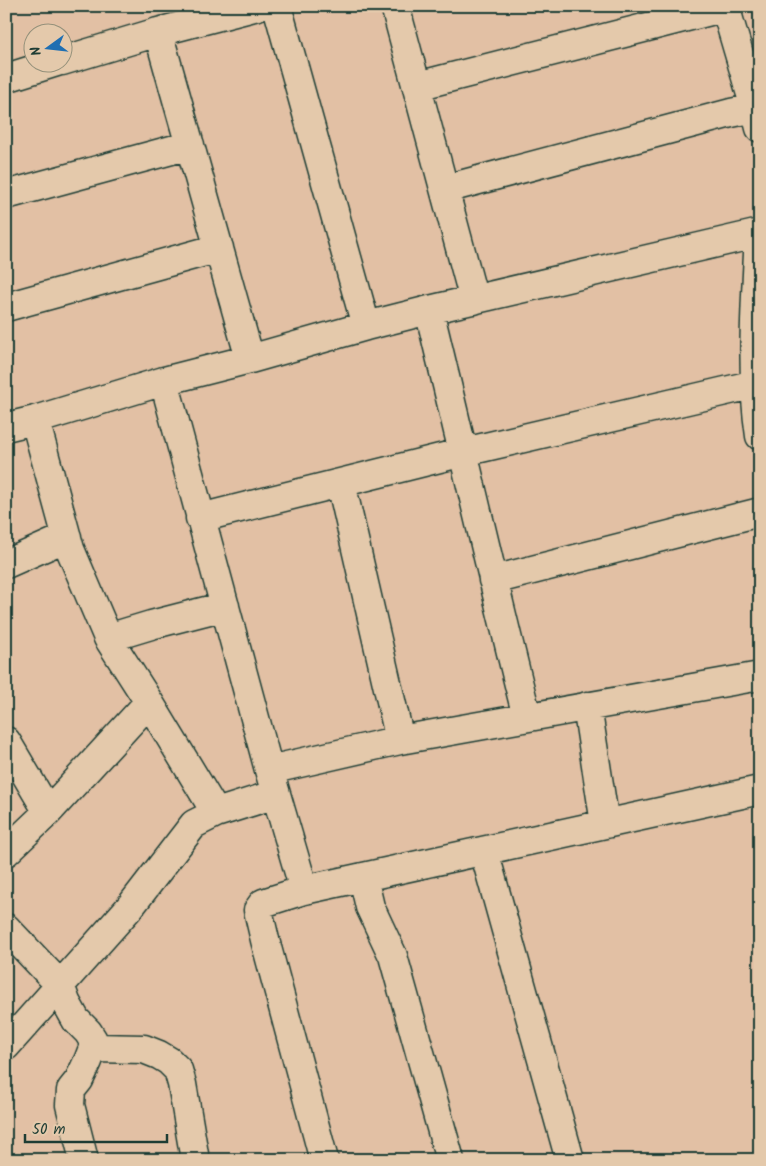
<svg xmlns="http://www.w3.org/2000/svg" width="766" height="1166" font-family="Kalam,sans-serif">
	<style>
		.lines { fill: none; stroke-linecap: round; stroke-linejoin: round }
		.minor-casing { stroke: #1f3d34; stroke-width: 31 }
		.minor { stroke: #e4c9ab; stroke-width: 28 }
	</style>
	<rect width="100%" height="100%" fill="#e2c0a4"/>
	<filter id="ink" filterUnits="userSpaceOnUse"><feTurbulence type="fractalNoise" baseFrequency=".02" numOctaves="2"/><feDisplacementMap in="SourceGraphic" scale="10" xChannelSelector="R" yChannelSelector="G"/><feConvolveMatrix kernelMatrix="1 2 1 2 8 2 1 2 1" color-interpolation-filters="sRGB"/></filter>
	<g filter="url(#ink)">
		<g class="lines">
			<defs>
				<path id="minor" d="M 277,6 L 366,326
					M 395,6 L 474,300
					M 725,6 L 755,108 L 760,128
					M 158,32 L 250,359
					M 62,61 L 158,32 L 258,6
					M 6,78 L 57,62
					M 417,86 L 730,6
					M 445,189 L 731,113 L 755,108
					M 6,195 L 190,145
					M 759,233 C 756,300 750,370 760,436
					M 6,307 L 219,248
					M 429,310 C 462,446 493,582 527,717
					M 164,381 L 269,770 L 304,890
					M 35,420 L 70,549 L 108,638 L 149,702 L 216,813
					M 6,427 L 35,420 L 164,381 L 250,359 L 366,326 L 429,310 L 760,233
					M 341,483 L 400,740
					M 200,518 L 464,452 L 760,383
					M 6,564 L 67,537
					M 493,580 L 760,512
					M 108,638 L 151,625 L 225,606
					M 587,706 L 605,824
					M 6,741 L 48,812
					M 269,770 L 400,740 L 760,676
					M 484,851 L 570,1160
					M 6,852 L 48,812 L 149,702
					M 363,877 L 370,907 L 393,956 L 450,1160
					M 6,928 L 60,985 L 66,1002 L 76,1020 L 88,1032 L 93,1040 L 93,1048 L 88,1061 L 79,1080 L 71,1090 L 70,1105 L 84,1160
					M 6,1046 L 130,907 L 194,824 L 216,813 L 276,794
					M 93,1048 L 144,1049 L 159,1055 L 169,1061 L 178,1070 L 182,1084 L 195,1160
					M 324,1160 L 265,940 L 258,910 L 263,903 L 304,890 L 760,790"/>
			</defs>
			<use href="#minor" class="minor-casing"/>
			<use href="#minor" class="minor"/>
		</g>
	</g>
	<rect width="766" height="1166" fill="none" stroke="#e4c9ab" stroke-width="25"/>
	<rect x="12" y="12" width="741" height="1141" fill="none" stroke="#1f3d34" stroke-width="2" filter="url(#ink)"/>
	<g transform="translate(48 48) rotate(255)"><circle r="24" fill="#e4c9ab" stroke="#95917b"/>
	<path d="M0-4L9 19L0 12L-9 19Z" fill="#1f6fb2"/>
	<text y="-8" font-size="14" font-weight="bold" text-anchor="middle" fill="#1f3d34">N</text>
	</g>
	<path d="M25 1134v8h142v-8" fill="none" stroke="#1f3d34" stroke-width="2.5"/>
	<text x="32" y="1134" font-size="15" fill="#1f3d34" stroke="#e4c9ab" stroke-width="4" paint-order="stroke">50 m</text>
</svg>
